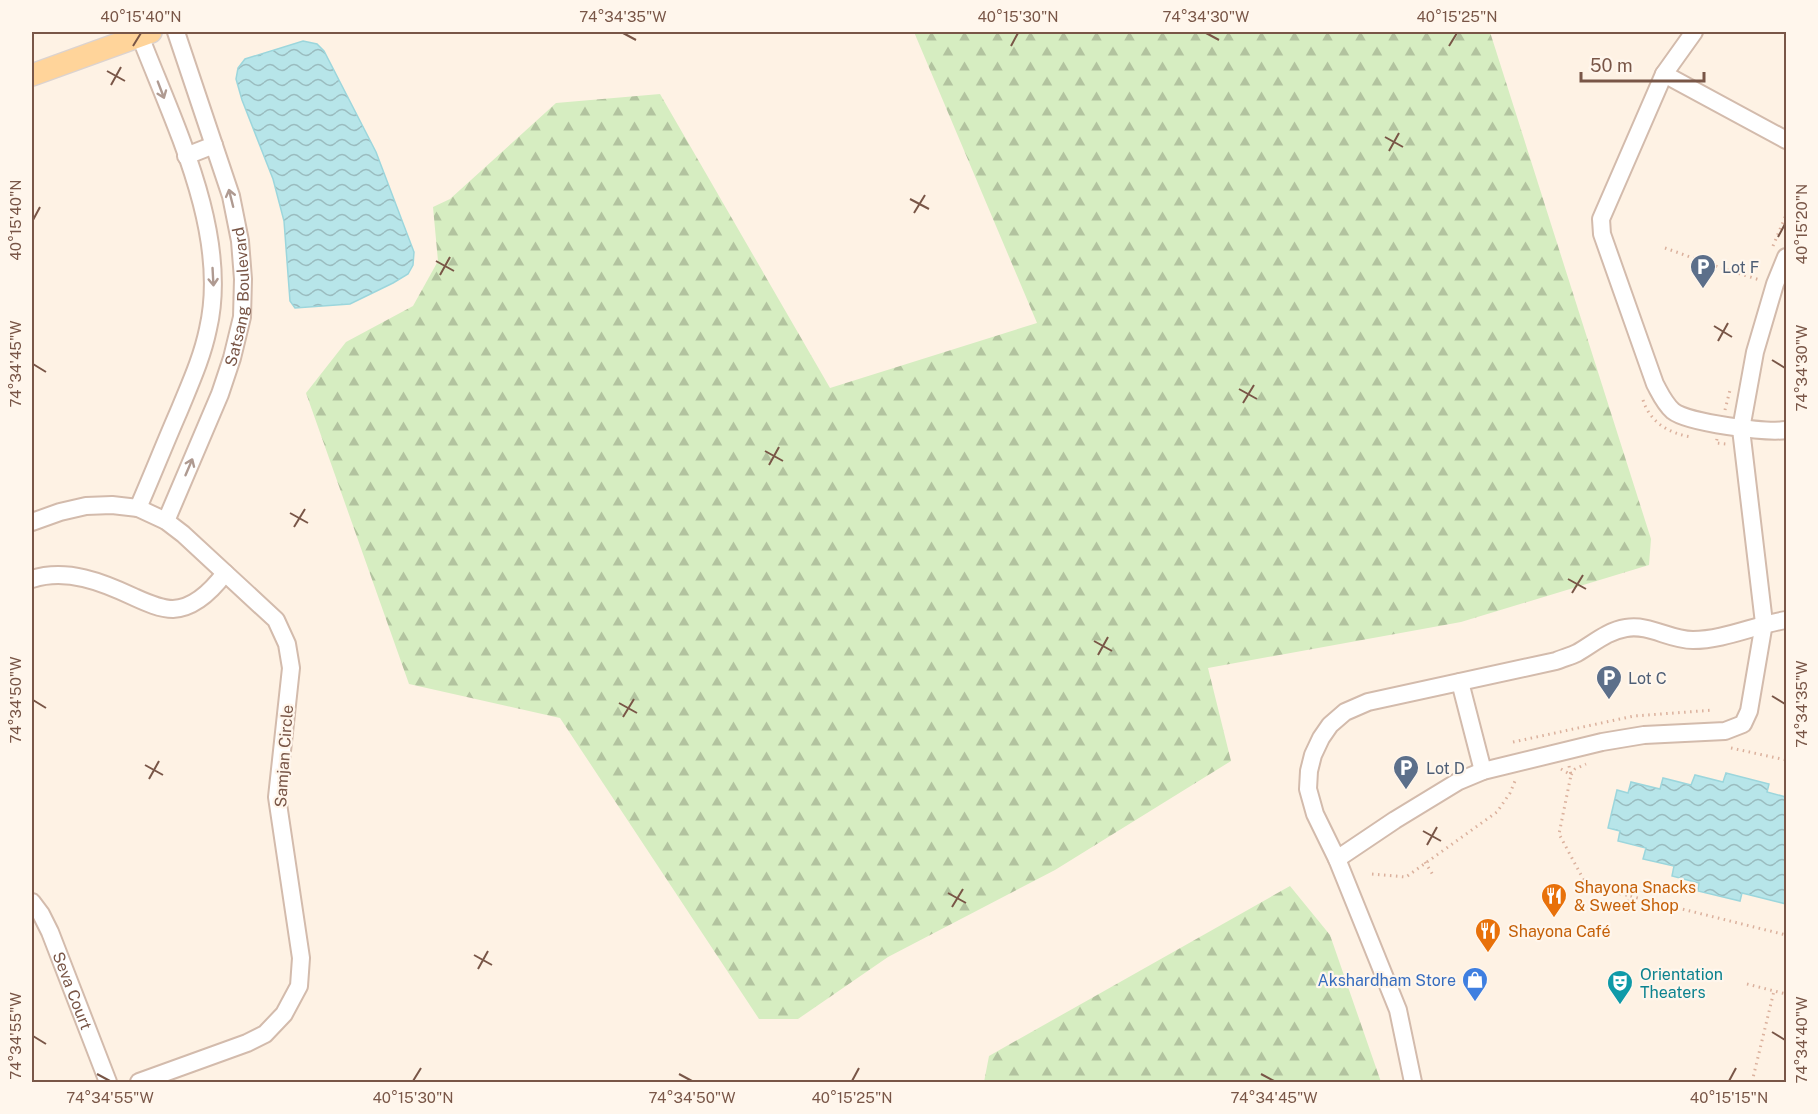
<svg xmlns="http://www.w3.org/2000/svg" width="1818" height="1114" font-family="'Public Sans',sans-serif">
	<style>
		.forest { fill: url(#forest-firs) }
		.water { fill: url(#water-waves); stroke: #9cd6dc; stroke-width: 1.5 }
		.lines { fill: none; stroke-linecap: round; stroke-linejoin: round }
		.minor-casing { stroke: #d3bbac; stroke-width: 20 }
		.major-casing { stroke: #dcd3cf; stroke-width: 24 }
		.path { stroke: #dbb19d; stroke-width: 3; stroke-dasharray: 1.5 4.5; stroke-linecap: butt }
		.minor { stroke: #fff; stroke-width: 16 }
		.major { stroke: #ffd49a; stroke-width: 21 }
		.oneway { stroke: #af9a91 }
		.ticks { fill: none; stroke: #795647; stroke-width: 2 }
		.labels { text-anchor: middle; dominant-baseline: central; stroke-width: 4.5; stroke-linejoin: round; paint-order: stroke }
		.service-label { font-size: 16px; fill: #4e5e75; stroke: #fff6ec; text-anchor: start }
		.street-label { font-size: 16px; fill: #795647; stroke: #fff6ec }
		.food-label { font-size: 16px; fill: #c56008; stroke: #fff6ec; text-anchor: start }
		.culture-label { font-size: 16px; fill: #0d838f; stroke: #fff6ec; text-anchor: start }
		.shop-label { font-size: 16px; fill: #366cbe; stroke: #fff6ec; text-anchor: end }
		.neatline { fill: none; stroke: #795647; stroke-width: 2 }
		.ticks-label { font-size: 15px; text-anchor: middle; fill: #795647 }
	</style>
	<defs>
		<pattern id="forest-firs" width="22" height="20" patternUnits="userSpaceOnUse" patternTransform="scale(1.5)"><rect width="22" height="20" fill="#d6edc1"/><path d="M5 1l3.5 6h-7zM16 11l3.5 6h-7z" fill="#b2c39f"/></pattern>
		<pattern id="water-waves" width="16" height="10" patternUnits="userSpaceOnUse" patternTransform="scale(1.5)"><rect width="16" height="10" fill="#b7e5e9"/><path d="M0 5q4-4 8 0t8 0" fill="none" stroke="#9abcbf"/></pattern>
	</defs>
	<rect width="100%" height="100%" fill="#fef2e4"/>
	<path class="forest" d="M 914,32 L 1490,32 L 1651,539 L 1649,565 L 1461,622 L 1208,668 L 1231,761 L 1055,870 L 888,957 L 798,1019 L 759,1019 L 560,718 L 409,684 L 306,393 L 346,342 L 413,306 L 438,261 L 433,207 L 450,199 L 556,103 L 660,94 L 830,388 L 1037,323 Z
		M 1290,886 L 1330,935 L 1381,1082 L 984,1082 L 989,1056 Z"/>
	<path class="water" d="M 303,41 L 317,44 L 324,51 L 376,152 L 414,252 L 413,265 L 408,274 L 393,283 L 350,304 L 295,308 L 290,301 L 284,221 L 273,179 L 242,100 L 236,79 L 238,68 L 245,59 Z
		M 1726,773 L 1769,784 L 1767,792 L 1786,797 L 1786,904 L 1742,893 L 1740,901 L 1698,891 L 1699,883 L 1672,876 L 1674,866 L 1643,859 L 1646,848 L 1618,841 L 1620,831 L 1608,828 L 1617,790 L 1628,793 L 1631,782 L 1660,789 L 1663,778 L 1691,785 L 1695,775 L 1723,782 Z"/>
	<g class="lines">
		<defs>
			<g id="minor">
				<path d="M 1694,32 L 1664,74 L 1601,219 L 1602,234 L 1655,384 C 1660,393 1664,403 1673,411 C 1688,423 1767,433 1786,430"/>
				<path d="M 1664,74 L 1786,140"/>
				<path d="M 186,156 L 214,145"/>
				<path d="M 138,508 C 152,476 165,443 179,411 C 190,384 202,358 208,329 C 230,234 174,124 140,36"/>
				<path id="s1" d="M 166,521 L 220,394 L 232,358 L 242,317 L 243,279 L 240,241 L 231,196 L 176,32"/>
				<path d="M 32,522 L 60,512 L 86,506 L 112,505 L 138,508 L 166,521 L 183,534 L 276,620 L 287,644 L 291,668 L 277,797 L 301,958 L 299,986 L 284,1014 L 265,1034 L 247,1043 L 139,1082"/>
				<path d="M 32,579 C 67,568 102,582 134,597 C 145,602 160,609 173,609 C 195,608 213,589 225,573"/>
				<path d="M 1460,682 L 1483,771"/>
				<path d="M 1337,859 L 1395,820 L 1459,781 L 1483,771 L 1602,742 L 1644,735 L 1725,731 L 1743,724 L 1749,711 L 1764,623 L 1741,429 L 1755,352 L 1775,284 L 1786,257"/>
				<path id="s2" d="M 32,902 L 41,914 L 50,932 L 108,1082"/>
				<path d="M 1413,1082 L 1398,1010 L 1337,859 L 1315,814 L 1308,789 L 1309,771 L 1313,755 L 1321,738 L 1330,725 L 1345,712 L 1368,702 L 1556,661 C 1563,658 1571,656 1577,653 C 1593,644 1607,631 1626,628 C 1650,624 1669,640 1693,640 C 1724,640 1755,625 1786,620"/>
			</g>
			<path id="major" d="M 32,75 L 151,32"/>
		</defs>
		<use href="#minor" class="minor-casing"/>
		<use href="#major" class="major-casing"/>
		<path class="path" d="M 1773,246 L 1786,215
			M 1665,248 L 1724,269 L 1760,280
			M 1643,400 C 1650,422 1668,433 1691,437
			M 1725,410 L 1730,390
			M 1717,439 L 1716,443 L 1726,444
			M 1513,742 L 1634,716 L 1714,710
			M 1731,748 L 1786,760
			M 1569,766 L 1571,775 L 1559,834 L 1587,886 L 1630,896
			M 1561,769 L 1571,775 L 1575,769 L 1586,764
			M 1425,862 L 1433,875
			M 1372,874 L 1406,877 L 1497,812 L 1510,793 L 1515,781
			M 1626,913 L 1630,896 L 1786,935
			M 1747,984 L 1786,994
			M 1752,1082 L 1774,991"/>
		<use href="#minor" class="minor"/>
		<use href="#major" class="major"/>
	</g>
	<defs><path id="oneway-shaft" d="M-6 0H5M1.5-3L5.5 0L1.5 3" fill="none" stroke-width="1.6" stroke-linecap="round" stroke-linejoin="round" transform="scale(1.5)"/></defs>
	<g class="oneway">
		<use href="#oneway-shaft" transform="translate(161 90) rotate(69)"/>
		<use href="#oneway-shaft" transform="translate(231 198) rotate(-104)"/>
		<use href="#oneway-shaft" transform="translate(213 277) rotate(87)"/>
		<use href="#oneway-shaft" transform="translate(189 467) rotate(-67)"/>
	</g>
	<path class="ticks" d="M 623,33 L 636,40M 1206,33 L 1219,40M 133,46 L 141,33M 1011,46 L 1018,33M 1449,46 L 1457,33M 107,71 L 125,81M 111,85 L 121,67M 1385,137 L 1403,147M 1389,151 L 1399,133M 910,199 L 929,209M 914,213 L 925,195M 33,220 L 40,207M 1778,237 L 1785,224M 436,261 L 454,271M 440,275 L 450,257M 1714,326 L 1732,337M 1718,341 L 1728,323M 1772,360 L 1785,368M 33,364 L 46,372M 1239,389 L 1257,399M 1243,403 L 1254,385M 765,451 L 783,461M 769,465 L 779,447M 290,513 L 308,523M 294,527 L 305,509M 1568,579 L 1586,589M 1572,593 L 1583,575M 1094,641 L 1112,651M 1098,655 L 1108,637M 1772,696 L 1785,704M 33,700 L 46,708M 619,703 L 637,713M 623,717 L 634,699M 145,765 L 163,775M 149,779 L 159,761M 1423,831 L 1441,841M 1427,845 L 1437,827M 948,893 L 966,903M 952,907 L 963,889M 474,955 L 492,965M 478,969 L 488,951M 1772,1032 L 1785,1040M 33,1036 L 46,1044M 97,1074 L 110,1081M 679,1074 L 692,1081M 1261,1074 L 1274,1081M 413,1081 L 421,1068M 852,1081 L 859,1068M 1729,1081 L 1736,1068"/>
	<defs>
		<symbol id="parking-pin" viewBox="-11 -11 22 30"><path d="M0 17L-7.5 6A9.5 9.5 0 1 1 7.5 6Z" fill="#5c6f8a" stroke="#fff6ec"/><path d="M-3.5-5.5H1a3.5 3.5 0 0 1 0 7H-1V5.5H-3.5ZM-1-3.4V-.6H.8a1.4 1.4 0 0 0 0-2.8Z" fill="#fff"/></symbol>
		<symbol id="restaurant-pin" viewBox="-11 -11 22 30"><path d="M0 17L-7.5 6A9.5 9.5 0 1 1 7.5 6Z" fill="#e8710a" stroke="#fff6ec"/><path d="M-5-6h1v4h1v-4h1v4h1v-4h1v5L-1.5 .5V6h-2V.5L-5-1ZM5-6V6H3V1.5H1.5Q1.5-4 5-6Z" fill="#fff"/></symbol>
		<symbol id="shop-pin" viewBox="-11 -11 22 30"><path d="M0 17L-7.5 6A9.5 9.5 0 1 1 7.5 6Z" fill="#3f7fe0" stroke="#fff6ec"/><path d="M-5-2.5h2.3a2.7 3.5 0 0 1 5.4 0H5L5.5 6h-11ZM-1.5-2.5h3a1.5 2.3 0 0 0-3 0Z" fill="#fff"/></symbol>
		<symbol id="theatre-pin" viewBox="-11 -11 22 30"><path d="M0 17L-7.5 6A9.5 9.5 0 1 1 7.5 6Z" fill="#0f9aa8" stroke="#fff6ec"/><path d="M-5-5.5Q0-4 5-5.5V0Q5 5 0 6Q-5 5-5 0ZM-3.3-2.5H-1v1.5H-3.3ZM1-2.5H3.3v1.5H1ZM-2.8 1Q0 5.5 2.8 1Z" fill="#fff"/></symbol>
	</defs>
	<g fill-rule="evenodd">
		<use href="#parking-pin" x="1688" y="252" width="30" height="40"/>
		<use href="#parking-pin" x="1594" y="663" width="30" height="40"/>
		<use href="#parking-pin" x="1391" y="753" width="30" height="40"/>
		<use href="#restaurant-pin" x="1539" y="881" width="30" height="40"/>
		<use href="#restaurant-pin" x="1473" y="916" width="30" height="40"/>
		<use href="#shop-pin" x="1460" y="965" width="30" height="40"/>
		<use href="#theatre-pin" x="1605" y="968" width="30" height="40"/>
	</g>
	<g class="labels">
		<g class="service-label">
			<text x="1722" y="267">Lot F</text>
			<text x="1628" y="678">Lot C</text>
			<text x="1426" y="768">Lot D</text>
		</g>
		<g class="street-label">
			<text stroke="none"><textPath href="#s1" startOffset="238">Satsang Boulevard</textPath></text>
			<text transform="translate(284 756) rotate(-86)">Samjan Circle</text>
			<text stroke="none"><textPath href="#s2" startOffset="98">Seva Court</textPath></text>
		</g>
		<g class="food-label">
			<text x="1574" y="887">Shayona Snacks<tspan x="1574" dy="18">&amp; Sweet Shop</tspan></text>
			<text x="1508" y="931">Shayona Café</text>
		</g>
		<g class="culture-label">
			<text x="1640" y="974">Orientation<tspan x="1640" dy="18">Theaters</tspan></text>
		</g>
		<g class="shop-label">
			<text x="1456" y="980">Akshardham Store</text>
		</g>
	</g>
	<rect width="1818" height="1114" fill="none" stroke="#fff6ec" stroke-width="66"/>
	<path d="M1581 72v9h123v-9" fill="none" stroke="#795647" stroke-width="3"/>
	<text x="1590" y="72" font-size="18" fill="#795647" stroke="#fff6ec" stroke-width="4.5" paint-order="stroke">50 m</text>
	<rect x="33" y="33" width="1752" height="1048" class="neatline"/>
	<g class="ticks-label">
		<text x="141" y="22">40°15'40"N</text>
		<text x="623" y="22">74°34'35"W</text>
		<text x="1018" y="22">40°15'30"N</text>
		<text x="1206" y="22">74°34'30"W</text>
		<text x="1457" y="22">40°15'25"N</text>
		<text transform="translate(16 220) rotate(-90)" y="5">40°15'40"N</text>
		<text transform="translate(1802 224) rotate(-90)" y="5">40°15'20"N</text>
		<text transform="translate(16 364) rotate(-90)" y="5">74°34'45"W</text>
		<text transform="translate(1802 368) rotate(-90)" y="5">74°34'30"W</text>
		<text transform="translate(16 700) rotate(-90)" y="5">74°34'50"W</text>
		<text transform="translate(1802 704) rotate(-90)" y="5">74°34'35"W</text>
		<text transform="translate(16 1036) rotate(-90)" y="5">74°34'55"W</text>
		<text transform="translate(1802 1040) rotate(-90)" y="5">74°34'40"W</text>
		<text x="110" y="1103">74°34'55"W</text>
		<text x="413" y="1103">40°15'30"N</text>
		<text x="692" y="1103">74°34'50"W</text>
		<text x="852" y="1103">40°15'25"N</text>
		<text x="1274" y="1103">74°34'45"W</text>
		<text x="1729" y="1103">40°15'15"N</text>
	</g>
</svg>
